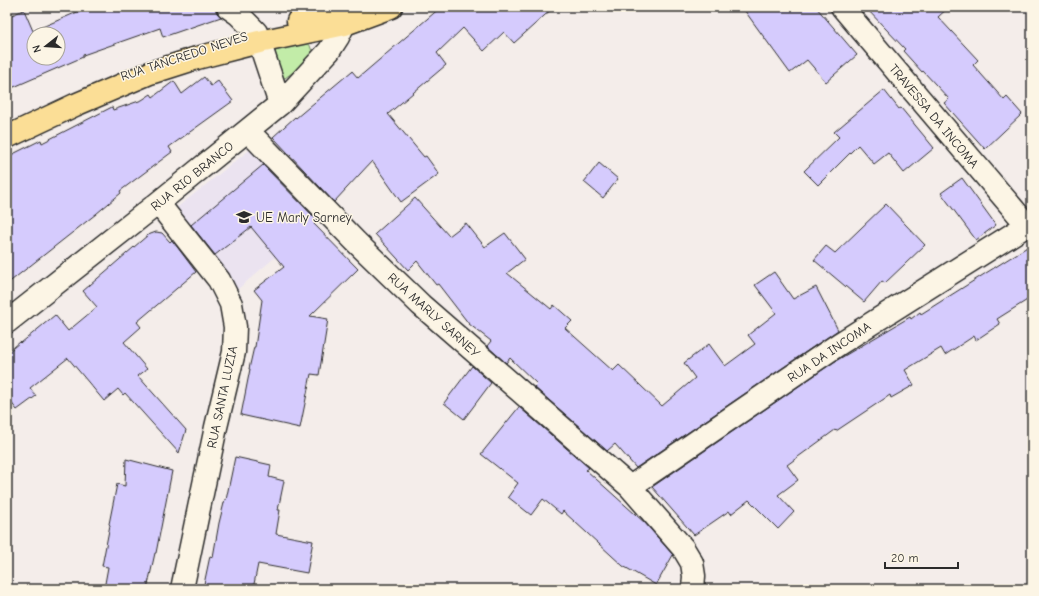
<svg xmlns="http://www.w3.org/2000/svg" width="1039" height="596" font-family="'Comic Neue',sans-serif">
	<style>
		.built { fill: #ebe3f0 }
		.green { fill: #c2eca8; stroke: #768c6a }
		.building { fill: #d5cbfd; stroke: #2b2b2b; fill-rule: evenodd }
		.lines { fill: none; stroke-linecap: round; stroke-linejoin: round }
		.minor-casing { stroke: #2b2b2b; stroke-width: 25 }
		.primary-casing { stroke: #2b2b2b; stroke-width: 25 }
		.minor { stroke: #fcf5e5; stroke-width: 22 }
		.primary { stroke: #fbde96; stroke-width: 22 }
		.labels { text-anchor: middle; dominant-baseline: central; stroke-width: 3; stroke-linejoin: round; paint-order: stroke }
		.street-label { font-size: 13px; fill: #2b2b2b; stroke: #fcf5e5 }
		.poi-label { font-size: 13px; fill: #2b2b2b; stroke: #fcf5e5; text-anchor: start }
	</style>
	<rect width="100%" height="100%" fill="#f4edea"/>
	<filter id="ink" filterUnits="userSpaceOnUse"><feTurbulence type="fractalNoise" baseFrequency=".025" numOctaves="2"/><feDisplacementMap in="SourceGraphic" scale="8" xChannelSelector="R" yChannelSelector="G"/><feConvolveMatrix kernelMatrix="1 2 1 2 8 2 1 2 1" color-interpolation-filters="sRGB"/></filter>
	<g filter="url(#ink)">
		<path class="built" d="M 252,148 L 314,224 L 238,289 L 174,210 Z"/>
		<path class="green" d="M 308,40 L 314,57 L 285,78 L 280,76 L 272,52 Z"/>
		<path class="building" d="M 89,7 L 216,7 L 217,13 L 221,17 L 163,37 L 160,28 L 83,55 L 83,57 L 7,90 L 7,17 L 24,10 L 33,31 ZM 34,34 L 58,34 L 58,58 L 34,58 Z
			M 441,7 L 554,7 L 514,43 L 504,32 L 484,51 L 463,28 L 437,53 L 446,65 L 388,114 L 424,157 L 426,156 L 439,174 L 401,202 L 372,161 L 334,202 L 273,137 L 295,117 L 296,118 L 352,71 L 358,78 Z
			M 742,7 L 816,7 L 857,55 L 826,82 L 807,60 L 790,73 Z
			M 865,7 L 949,7 L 938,17 L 978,60 L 973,65 L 1004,100 L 1007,97 L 1022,114 L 985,149 L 944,103 L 949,99 L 923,71 L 922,72 L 903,51 L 905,49 Z
			M 204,77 L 211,86 L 218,81 L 233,101 L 169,147 L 172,152 L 120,191 L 121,193 L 96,214 L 7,284 L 7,157 L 41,140 L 42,143 L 112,107 L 113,110 L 142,100 L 151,94 L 153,97 L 174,81 L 182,94 Z
			M 884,90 L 899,109 L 901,108 L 934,148 L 904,173 L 888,153 L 874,164 L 858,145 L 818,185 L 804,171 L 839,137 L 834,132 Z
			M 599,163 L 618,179 L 603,198 L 584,182 Z
			M 263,165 L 317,220 L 314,224 L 358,269 L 310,316 L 328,319 L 319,375 L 311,374 L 300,428 L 241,415 L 250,369 L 249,369 L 254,347 L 255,347 L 262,300 L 254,290 L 284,267 L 251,227 L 215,255 L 191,225 Z
			M 962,178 L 996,225 L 976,240 L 941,193 Z
			M 415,198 L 449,236 L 466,223 L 485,247 L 505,233 L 525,259 L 507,273 L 551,309 L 554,305 L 572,321 L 565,328 L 613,371 L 619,365 L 662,406 L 695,378 L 684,363 L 709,344 L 725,366 L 755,344 L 748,335 L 776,313 L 755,285 L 774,272 L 793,299 L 816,287 L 838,330 L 636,468 L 615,444 L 607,451 L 534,387 L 537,384 L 510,358 L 506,363 L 487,346 L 491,341 L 469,324 L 438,284 L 436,285 L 417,261 L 408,270 L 375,234 Z
			M 886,204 L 925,245 L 885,283 L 882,281 L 864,302 L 814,260 L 826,246 L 835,253 Z
			M 156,232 L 162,233 L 170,242 L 172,240 L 196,272 L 137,322 L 141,327 L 124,342 L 147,369 L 138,376 L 186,430 L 179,453 L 125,393 L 123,395 L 118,389 L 104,401 L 68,358 L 30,388 L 36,396 L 17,410 L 7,397 L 7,353 L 20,342 L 21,343 L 55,315 L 68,331 L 97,307 L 83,291 L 148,235 Z
			M 1032,244 L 1032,297 L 997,319 L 1000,324 L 976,340 L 974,336 L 945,355 L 941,348 L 905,370 L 914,385 L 891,398 L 890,395 L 836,431 L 835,430 L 787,465 L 798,480 L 778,495 L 794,512 L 778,529 L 749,500 L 731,514 L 729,511 L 694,535 L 652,487 L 834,362 L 910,317 L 911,319 L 920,312 L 921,314 Z
			M 472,366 L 491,383 L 464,419 L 444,403 Z
			M 519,407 L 589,468 L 586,470 L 645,523 L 673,555 L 656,585 L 623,566 L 563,511 L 561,514 L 543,499 L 531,515 L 508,497 L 518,483 L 481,454 Z
			M 235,457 L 271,465 L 269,477 L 284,481 L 278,510 L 280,510 L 276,534 L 313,541 L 307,573 L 258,564 L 253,589 L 203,589 L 210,556 L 213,557 L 219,523 L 225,499 L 226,500 Z
			M 126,459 L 172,471 L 156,553 L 155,553 L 147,589 L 104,589 L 108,567 L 102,566 L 110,525 L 109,524 L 117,484 L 125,486 Z"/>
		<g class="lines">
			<defs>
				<path id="minor" d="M 228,7 L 238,14 L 256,32 L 280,104
					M 842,7 L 1027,225
					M 248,131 L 356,242 L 421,305 L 630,487 L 683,548 L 692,563 L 694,576 L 693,589
					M 158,203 L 219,280 L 231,304 L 235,327 L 234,352 L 216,427 L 182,589
					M 7,322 L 158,203 L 280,104 L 329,51 L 338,37 L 351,9
					M 630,487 L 839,344 L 1032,222"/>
				<path id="primary" d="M 298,21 L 345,7
					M 7,137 L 75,105 L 150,73 L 197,58 L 259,42 L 345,24 L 391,7"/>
			</defs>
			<use href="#minor" class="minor-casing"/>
			<use href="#primary" class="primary-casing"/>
			<use href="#minor" class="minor"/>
			<use href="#primary" class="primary"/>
		</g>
	</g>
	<defs>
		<symbol id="school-bare" viewBox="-9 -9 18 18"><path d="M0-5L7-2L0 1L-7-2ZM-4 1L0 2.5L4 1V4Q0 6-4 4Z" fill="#2b2b2b" stroke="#fcf5e5" stroke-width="2.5" paint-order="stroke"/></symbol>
	</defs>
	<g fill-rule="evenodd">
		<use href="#school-bare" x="233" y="206" width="22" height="22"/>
	</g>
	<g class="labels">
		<g class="street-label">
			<text transform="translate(184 56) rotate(-18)">RUA TANCREDO NEVES</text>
			<text transform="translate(934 116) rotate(50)">TRAVESSA DA INCOMA</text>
			<text transform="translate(192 176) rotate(-39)">RUA RIO BRANCO</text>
			<text transform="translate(434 315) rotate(42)">RUA MARLY SARNEY</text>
			<text transform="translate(829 352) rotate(-34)">RUA DA INCOMA</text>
			<text transform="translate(222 397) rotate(-78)">RUA SANTA LUZIA</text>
		</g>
		<g class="poi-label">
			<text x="256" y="217">UE Marly Sarney</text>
		</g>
	</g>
	<rect width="1039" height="596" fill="none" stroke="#fcf5e5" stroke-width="24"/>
	<rect x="12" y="12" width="1015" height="572" fill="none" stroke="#2b2b2b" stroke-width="1.5" filter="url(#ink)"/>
	<g transform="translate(46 46) rotate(253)"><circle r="19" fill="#fcf5e5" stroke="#a8a49b"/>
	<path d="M0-3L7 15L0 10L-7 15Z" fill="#2b2b2b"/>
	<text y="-6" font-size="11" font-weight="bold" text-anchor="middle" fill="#2b2b2b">N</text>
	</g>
	<path d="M885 562v6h73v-6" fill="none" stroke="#2b2b2b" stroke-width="2"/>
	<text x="891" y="562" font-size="12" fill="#2b2b2b" stroke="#fcf5e5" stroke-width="3" paint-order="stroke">20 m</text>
</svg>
